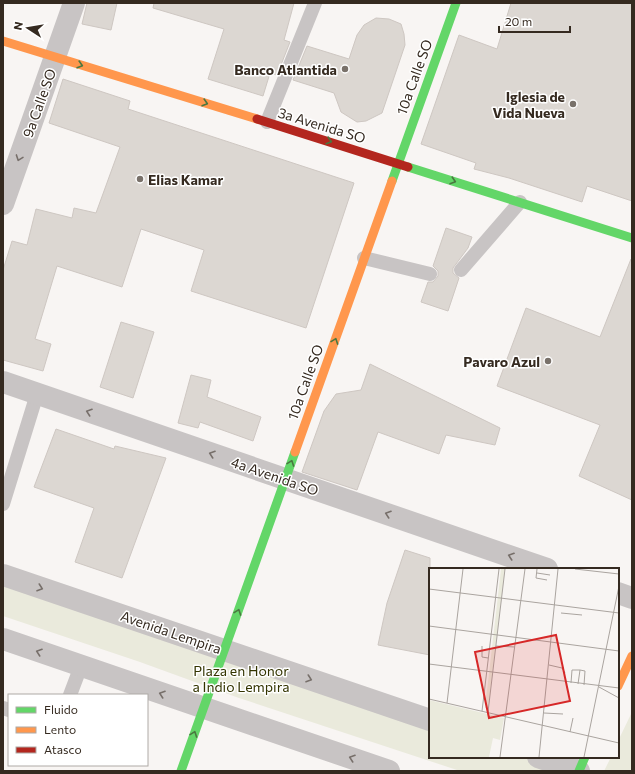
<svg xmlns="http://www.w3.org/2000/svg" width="635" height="774" font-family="Commissioner,sans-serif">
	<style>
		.green { fill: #eaeadc }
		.building { fill: #dcd7d2; stroke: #cec7c2 }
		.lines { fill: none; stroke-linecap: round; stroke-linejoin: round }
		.lane { stroke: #c8c4c4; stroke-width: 14 }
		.street { stroke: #c8c4c4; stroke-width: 22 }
		.fast { stroke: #63d668; stroke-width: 9 }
		.slow { stroke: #ff974d; stroke-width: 9 }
		.jam { stroke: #b3261e; stroke-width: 9 }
		.oneway { stroke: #4a7740 }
		.oneway2 { stroke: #776f6a }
		.poi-dot { fill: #79716a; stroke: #fff; stroke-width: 1.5 }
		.labels { text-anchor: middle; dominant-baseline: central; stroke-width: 3; stroke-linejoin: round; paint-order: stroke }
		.poi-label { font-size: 14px; font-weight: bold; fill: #352a20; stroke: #fff; text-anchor: end }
		.street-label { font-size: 14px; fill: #352a20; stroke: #fff }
		.park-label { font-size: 14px; fill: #333400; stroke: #fff }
		.inset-road { fill: none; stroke: #aaa49f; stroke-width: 1 }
		.view { fill: #d62828; fill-opacity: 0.15; stroke: #d62828; stroke-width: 2 }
		.inset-edge { fill: none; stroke: #352a20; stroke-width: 2 }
	</style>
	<rect width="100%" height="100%" fill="#f8f5f3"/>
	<path class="green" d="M 3,576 L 430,723 L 430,757 L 529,757 L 545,762 L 543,771 L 460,771 L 239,698 L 140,662 L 3,616 Z
		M 632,712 L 632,771 L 604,771 L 611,757 L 618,757 L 618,741 Z"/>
	<path class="building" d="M 87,3 L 117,3 L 111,30 L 82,24 Z
		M 154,3 L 294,3 L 284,40 L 290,42 L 277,75 L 270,73 L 263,96 L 208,79 L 224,29 L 153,8 Z
		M 511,3 L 632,3 L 632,201 L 587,186 L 582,202 L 509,178 L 474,169 L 476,163 L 421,144 L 459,35 L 497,49 Z
		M 376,18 L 389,19 L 401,24 L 404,34 L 405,45 L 382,113 L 366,121 L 357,122 L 341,112 L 334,93 L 293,80 L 307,46 L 349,59 L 357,35 L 364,25 Z
		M 63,79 L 130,101 L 128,109 L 354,183 L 306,328 L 191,291 L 204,250 L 141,229 L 122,287 L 57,266 L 35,339 L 51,344 L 43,371 L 3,360 L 3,270 L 12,241 L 27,245 L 36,209 L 72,218 L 74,208 L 96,213 L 120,147 L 49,123 Z
		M 446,228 L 472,237 L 468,248 L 453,268 L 453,273 L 459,278 L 448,311 L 421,302 L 428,282 L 433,282 L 438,276 L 438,271 L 433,266 Z
		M 631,259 L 632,259 L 632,500 L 579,476 L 600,425 L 497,386 L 526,308 L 600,337 Z
		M 121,322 L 154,332 L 133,398 L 100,387 Z
		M 370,364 L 500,428 L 495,445 L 446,435 L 439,454 L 378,432 L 357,490 L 302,472 L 324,411 L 336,394 L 361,390 Z
		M 191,375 L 211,380 L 207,397 L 261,417 L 253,441 L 200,422 L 198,428 L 178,423 Z
		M 56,429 L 114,449 L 115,446 L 166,458 L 122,578 L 75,562 L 94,508 L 34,487 Z
		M 405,550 L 430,558 L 430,655 L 378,645 L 387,603 Z"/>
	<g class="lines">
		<path class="lane" d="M 267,122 L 315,3
			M 364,258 L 430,274
			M 461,270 L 520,202
			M 3,504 L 37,394
			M 70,695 L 81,666
			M 3,708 L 9,710"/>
		<path class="street" d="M 3,204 L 74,3
			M 3,382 L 547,569
			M 3,575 L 430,720
			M 618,593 L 632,598
			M 3,639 L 389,771
			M 538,757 L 579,771"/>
		<path class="fast" d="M 408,167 L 632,238
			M 392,181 L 456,3
			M 181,771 L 295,452
			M 579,771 L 585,757"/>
		<path class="slow" d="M 3,41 L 257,119
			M 295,452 L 392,181
			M 618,686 L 632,656"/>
		<path class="jam" d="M 257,119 L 408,167"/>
	</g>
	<defs><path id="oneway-chevron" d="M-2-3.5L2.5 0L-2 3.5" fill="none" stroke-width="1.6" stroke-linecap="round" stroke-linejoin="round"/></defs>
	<g class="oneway">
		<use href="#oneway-chevron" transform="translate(80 65) rotate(17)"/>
		<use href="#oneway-chevron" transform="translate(205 103) rotate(17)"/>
		<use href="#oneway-chevron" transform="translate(329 141) rotate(17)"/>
		<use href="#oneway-chevron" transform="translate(453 181) rotate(18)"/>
		<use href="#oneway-chevron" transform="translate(335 341) rotate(-70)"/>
		<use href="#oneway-chevron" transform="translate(291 463) rotate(-70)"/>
		<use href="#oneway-chevron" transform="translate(238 612) rotate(-70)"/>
		<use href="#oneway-chevron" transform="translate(194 734) rotate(-70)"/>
	</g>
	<g class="oneway2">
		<use href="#oneway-chevron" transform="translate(19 158) rotate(110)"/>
		<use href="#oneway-chevron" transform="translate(89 412) rotate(-161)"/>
		<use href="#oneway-chevron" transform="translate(212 454) rotate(-161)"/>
		<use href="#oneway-chevron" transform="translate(388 514) rotate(-161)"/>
		<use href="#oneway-chevron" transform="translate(511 556) rotate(-161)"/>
		<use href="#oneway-chevron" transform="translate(40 588) rotate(19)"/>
		<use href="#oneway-chevron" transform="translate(39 652) rotate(-161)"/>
		<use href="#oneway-chevron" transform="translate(309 679) rotate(19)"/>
		<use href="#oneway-chevron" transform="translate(162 694) rotate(-161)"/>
		<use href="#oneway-chevron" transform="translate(352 758) rotate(-161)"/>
	</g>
	<g class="poi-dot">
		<circle cx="345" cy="69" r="4"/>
		<circle cx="573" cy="104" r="4"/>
		<circle cx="140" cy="179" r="4"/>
		<circle cx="548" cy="361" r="4"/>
	</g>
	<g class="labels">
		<g class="poi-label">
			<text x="337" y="69">Banco Atlantida</text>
			<text x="565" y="96">Iglesia de<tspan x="565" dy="16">Vida Nueva</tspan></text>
			<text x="148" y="179" text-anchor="start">Elias Kamar</text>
			<text x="540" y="361">Pavaro Azul</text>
		</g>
		<g class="street-label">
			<text transform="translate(414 77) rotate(-70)">10a Calle SO</text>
			<text transform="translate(39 103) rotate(-70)">9a Calle SO</text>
			<text transform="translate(322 125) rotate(17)">3a Avenida SO</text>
			<text transform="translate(305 382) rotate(-70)">10a Calle SO</text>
			<text transform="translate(275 476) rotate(19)">4a Avenida SO</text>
			<text transform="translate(171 632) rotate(19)">Avenida Lempira</text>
		</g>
		<g class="park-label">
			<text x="241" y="670">Plaza en Honor<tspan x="241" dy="16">a Indio Lempira</tspan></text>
		</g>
	</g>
	<g transform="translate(429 568)">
		<rect width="190" height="190" fill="#f8f5f3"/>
		<path d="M 72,1 L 76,1 L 59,140 L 56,140 ZM 0,132 L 75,150 L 71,172 L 64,170 L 60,189 L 0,189 Z" fill="#eaeadc"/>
		<path class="inset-road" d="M 108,1 L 107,10 L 118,12M 146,1 L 190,6M 108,5 L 121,7M 0,21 L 190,45M 132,45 L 153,47M 0,58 L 190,83M 53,78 L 53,89 L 59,90M 67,78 L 86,79M 0,96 L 190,120M 120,97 L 133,100 L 136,105M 142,115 L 143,102 L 151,102 L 156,103 L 155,117M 149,116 L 151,102M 170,119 L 190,130M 0,131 L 190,175M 18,135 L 34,1M 53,143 L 70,1M 59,144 L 76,1M 115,145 L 134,146M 141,164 L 144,150M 71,189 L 96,1M 110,189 L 129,1M 155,189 L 190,18"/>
		<path class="view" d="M 127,67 L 141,133 L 60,150 L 46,84 Z"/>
		<rect width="190" height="190" class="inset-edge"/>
	</g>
	<rect width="635" height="774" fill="none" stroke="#352a20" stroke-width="8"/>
	<rect x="8" y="694" width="140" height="72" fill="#ffffff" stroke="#aeaaa6"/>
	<rect x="16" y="707" width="20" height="6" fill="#63d668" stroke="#aeaaa6"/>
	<text x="44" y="714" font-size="12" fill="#352a20">Fluido</text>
	<rect x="16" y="727" width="20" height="6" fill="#ff974d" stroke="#aeaaa6"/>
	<text x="44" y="734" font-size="12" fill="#352a20">Lento</text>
	<rect x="16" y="747" width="20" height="6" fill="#b3261e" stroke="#aeaaa6"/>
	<text x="44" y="754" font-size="12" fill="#352a20">Atasco</text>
	<g transform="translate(28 28) rotate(282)" stroke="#ffffff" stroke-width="3" paint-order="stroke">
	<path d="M0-3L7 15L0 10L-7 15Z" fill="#352a20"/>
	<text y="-6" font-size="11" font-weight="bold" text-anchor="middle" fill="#352a20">N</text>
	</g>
	<path d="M499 26v6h71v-6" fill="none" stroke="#352a20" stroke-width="2"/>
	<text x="505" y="26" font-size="12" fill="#352a20" stroke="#ffffff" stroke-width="3" paint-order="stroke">20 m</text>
</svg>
